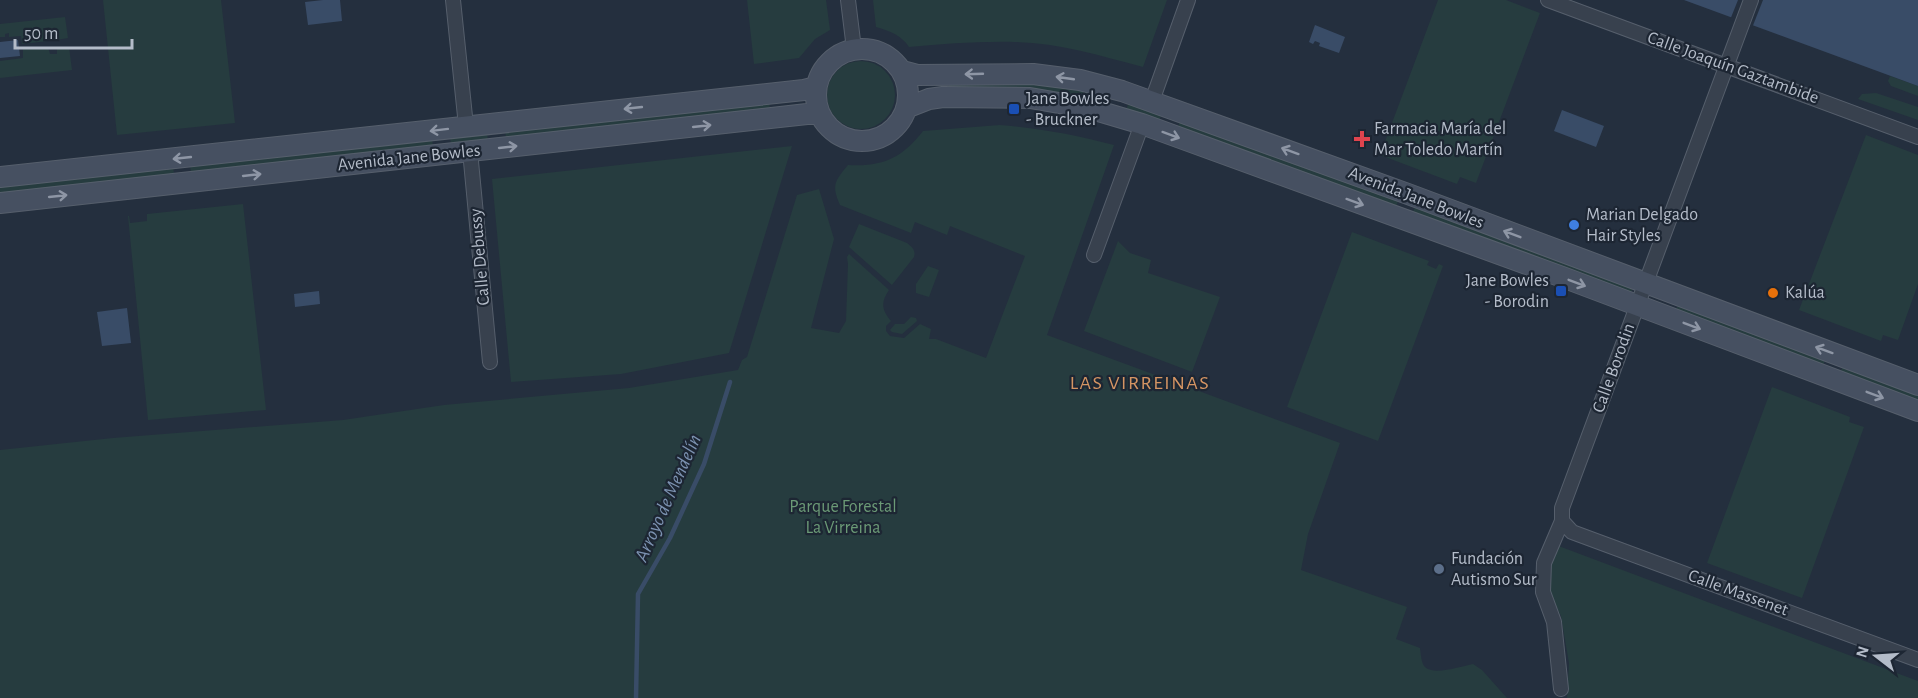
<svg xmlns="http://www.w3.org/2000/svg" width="1918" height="698" font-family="'Alegreya Sans',sans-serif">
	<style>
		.green { fill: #263c3f }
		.water { fill: #394c67 }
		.pier { fill: #242f3e }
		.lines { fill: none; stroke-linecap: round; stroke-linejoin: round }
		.stream { stroke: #394c67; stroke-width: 4.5 }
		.minor-casing { stroke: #565f6c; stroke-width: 16 }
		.secondary-casing { stroke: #565f6c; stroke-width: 22 }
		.minor { stroke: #38414e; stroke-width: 14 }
		.secondary { stroke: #465061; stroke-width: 20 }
		.oneway { stroke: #8e96a5 }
		.transit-dot { fill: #1a4fb4; stroke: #1d2633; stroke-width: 2 }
		.health-dot { fill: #e0444e; stroke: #1d2633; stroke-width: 2 }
		.shop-dot { fill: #3f7fe0; stroke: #1d2633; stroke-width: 2 }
		.food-dot { fill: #e8710a; stroke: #1d2633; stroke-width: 2 }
		.service-dot { fill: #5c6f8a; stroke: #1d2633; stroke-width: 2 }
		.labels { text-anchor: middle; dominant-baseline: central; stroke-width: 4.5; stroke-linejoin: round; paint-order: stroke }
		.street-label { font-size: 18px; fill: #b4bcc9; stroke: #1d2633 }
		.poi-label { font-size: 18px; fill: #b4bcc9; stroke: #1d2633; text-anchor: start }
		.park-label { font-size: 18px; fill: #6b9a76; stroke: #1d2633 }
		.neighbourhood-label { font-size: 20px; letter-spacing: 1.5px; fill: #d59563; stroke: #1d2633 }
		.water-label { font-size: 20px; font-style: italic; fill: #7c92b1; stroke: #1d2633 }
	</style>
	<rect width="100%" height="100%" fill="#242f3e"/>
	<path class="green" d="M 103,0 L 221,0 L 235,123 L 117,135 Z
		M 747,0 L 826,0 L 830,30 L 815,39 L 799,58 L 754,64 Z
		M 873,0 L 1167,0 L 1143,67 C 1101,56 1059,43 1015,42 C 980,41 944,44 909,47 C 901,35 890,31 876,27 Z
		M 1438,0 L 1506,0 L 1540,13 L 1476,183 L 1460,177 L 1457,184 L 1380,155 Z
		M 65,17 L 68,38 L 56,40 L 55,33 L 47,34 L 48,41 L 22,44 L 21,36 L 9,37 L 9,33 L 5,34 L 5,37 L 0,37 L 0,24 Z
		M 48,47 L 50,54 L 57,54 L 57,48 L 69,47 L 72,70 L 0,78 L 0,61 L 23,58 L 23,49 Z
		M827 95a34 34 0 1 1 68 0a34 34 0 1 1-68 0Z
		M 1890,76 L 1918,86 L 1918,96 L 1891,86 L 1888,81 Z
		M 1020,81 L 1080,89 L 1111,97 L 1108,105 L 949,91 L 949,83 Z
		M 1876,93 L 1918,107 L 1918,120 L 1858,99 L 1862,94 Z
		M 769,101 L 770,110 L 506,138 L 505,130 Z
		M 1129,102 L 1162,113 L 1159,121 L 1126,110 Z
		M 1180,120 L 1398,201 L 1396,208 L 1178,128 Z
		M 1000,125 C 1039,128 1076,135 1114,145 L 1047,335 L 1340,443 L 1308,534 L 1301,570 L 1407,607 L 1396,639 L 1420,648 C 1421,654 1421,663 1425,667 C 1434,676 1462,666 1473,664 L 1482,670 L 1507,698 L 0,698 L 0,450 L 113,438 L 343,420 L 444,405 L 629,388 L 738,370 L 742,360 L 747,357 L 797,195 L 819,189 L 834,239 L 811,328 L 839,333 L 846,321 L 848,264 L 847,257 L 849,254 L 889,290 C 881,302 881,309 891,321 L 886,326 L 886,331 L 890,336 L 904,338 L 920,324 L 931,329 L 929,339 L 936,339 L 986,358 L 1025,256 L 950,226 L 947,235 L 915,222 L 911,233 L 840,205 C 831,185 835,181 848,165 C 883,167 902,158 923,131 Z
		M 487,132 L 488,141 L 451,145 L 450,136 Z
		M 1866,135 L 1918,155 L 1918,284 L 1898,340 L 1883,335 L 1881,341 L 1799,310 Z
		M 432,138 L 433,147 L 191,173 L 190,164 Z
		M 792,146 L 729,353 L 621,374 L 511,382 L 492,179 Z
		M 173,166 L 174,174 L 0,193 L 0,185 Z
		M 243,204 L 266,410 L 148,420 L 128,216 L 129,216 L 130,223 L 147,221 L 147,214 Z
		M 1415,207 L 1630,286 L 1632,290 L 1631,294 L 1412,214 Z
		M 859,224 L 907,243 C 912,247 916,250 914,257 L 892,285 L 849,247 Z
		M 1352,232 L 1429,261 L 1427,265 L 1436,269 L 1439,264 L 1443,266 L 1378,441 L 1287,407 Z
		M 1118,241 L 1130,253 L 1151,260 L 1148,273 L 1220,297 L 1192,372 L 1084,331 Z
		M 928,266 L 939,270 L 929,297 L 916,293 L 916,284 Z
		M 1678,305 L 1825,359 L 1823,367 L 1675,312 Z
		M 911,317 L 916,318 L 917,321 L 902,334 L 892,332 L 890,330 L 895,324 L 904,324 Z
		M 1843,366 L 1918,394 L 1918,402 L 1840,373 Z
		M 1772,387 L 1850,417 L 1849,422 L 1864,427 L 1802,598 L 1707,563 Z
		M 1556,545 L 1918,681 L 1918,698 L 1567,698 L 1569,663 L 1561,616 L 1551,596 L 1549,573 Z"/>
	<path class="water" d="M 323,0 L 340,0 L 342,21 L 308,25 L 305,2 Z
		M 1684,0 L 1918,0 L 1918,86 Z
		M 1315,25 L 1345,37 L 1339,53 L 1319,46 L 1320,43 L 1315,41 L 1313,44 L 1309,42 Z
		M 18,40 L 20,56 L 0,58 L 0,42 Z
		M 1562,110 L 1604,126 L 1596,147 L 1554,131 Z
		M 319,291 L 320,304 L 295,307 L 294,294 Z
		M 127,308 L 131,343 L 102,346 L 97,312 Z"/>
	<path class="pier" d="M 1738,0 L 1763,0 L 1752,28 L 1730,20 Z"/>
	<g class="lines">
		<path class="stream" d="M 636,698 L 638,594 L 670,538 L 704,464 L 730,382"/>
		<defs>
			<path id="minor" d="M 453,0 L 466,126
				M 848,0 L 854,49
				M 1548,0 L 1918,137
				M 1152,101 L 1188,0
				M 470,151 L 490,362
				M 1094,255 L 1142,124
				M 1562,521 L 1572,532 L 1918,660
				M 1561,689 L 1554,622 L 1543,592 L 1544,563 L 1562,521 L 1562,508 L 1751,0"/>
			<path id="secondary" d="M816 95a46 46 0 1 1 92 0a46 46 0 1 1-92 0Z
				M 902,71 L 917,75 L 1033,74 L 1080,80 L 1122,91 L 1408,194 L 1918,385
				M 906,108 L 929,99 L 943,97 L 1030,98 L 1088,108 L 1142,124 L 1565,278 L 1918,411
				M 0,177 L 804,90 L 816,87
				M 0,203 L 807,114 L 819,114"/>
		</defs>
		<use href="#minor" class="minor-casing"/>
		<use href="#secondary" class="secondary-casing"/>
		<use href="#minor" class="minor"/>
		<use href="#secondary" class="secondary"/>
	</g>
	<defs><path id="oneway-shaft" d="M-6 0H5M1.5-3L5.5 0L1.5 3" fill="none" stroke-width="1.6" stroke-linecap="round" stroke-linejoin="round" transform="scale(1.5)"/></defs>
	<g class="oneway">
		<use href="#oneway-shaft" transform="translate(974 74) rotate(178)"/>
		<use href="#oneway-shaft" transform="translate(1065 78) rotate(-172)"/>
		<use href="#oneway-shaft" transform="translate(633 108) rotate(174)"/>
		<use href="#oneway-shaft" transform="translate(702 126) rotate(-6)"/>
		<use href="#oneway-shaft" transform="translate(439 130) rotate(173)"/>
		<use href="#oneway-shaft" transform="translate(1171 135) rotate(20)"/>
		<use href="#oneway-shaft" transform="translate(508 147) rotate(-6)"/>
		<use href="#oneway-shaft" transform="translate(1290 151) rotate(-160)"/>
		<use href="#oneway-shaft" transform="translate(182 158) rotate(174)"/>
		<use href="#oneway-shaft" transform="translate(252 175) rotate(-6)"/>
		<use href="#oneway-shaft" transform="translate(58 196) rotate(-6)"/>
		<use href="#oneway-shaft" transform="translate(1355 202) rotate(20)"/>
		<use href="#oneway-shaft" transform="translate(1512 234) rotate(-159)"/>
		<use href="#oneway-shaft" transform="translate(1577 283) rotate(21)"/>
		<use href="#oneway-shaft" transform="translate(1692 326) rotate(21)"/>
		<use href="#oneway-shaft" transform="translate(1824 350) rotate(-160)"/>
		<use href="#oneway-shaft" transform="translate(1875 395) rotate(21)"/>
	</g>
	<g class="transit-dot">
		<rect x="1008" y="103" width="12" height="12" rx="3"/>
		<rect x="1555" y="285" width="12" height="12" rx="3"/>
	</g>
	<path class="health-dot" d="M1359 130h6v6h6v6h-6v6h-6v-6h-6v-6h6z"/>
	<circle class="shop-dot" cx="1574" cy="225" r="6"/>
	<circle class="food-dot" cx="1773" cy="293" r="6"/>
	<circle class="service-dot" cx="1439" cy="569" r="6"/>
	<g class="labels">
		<g class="street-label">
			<text transform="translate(1733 68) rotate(20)">Calle Joaquín Gaztambide</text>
			<text transform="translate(409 158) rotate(-6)">Avenida Jane Bowles</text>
			<text transform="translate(1416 198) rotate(21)">Avenida Jane Bowles</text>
			<text transform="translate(480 257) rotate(-95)">Calle Debussy</text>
			<text transform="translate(1614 368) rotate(-70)">Calle Borodin</text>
			<text transform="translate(1738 593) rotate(20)">Calle Massenet</text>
		</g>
		<g class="poi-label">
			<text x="1026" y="99">Jane Bowles<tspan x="1026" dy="21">- Bruckner</tspan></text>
			<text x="1374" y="129">Farmacia María del<tspan x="1374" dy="21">Mar Toledo Martín</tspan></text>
			<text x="1586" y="215">Marian Delgado<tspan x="1586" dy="21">Hair Styles</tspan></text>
			<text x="1549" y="281" text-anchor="end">Jane Bowles<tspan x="1549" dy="21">- Borodin</tspan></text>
			<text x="1785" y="293">Kalúa</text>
			<text x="1451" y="559">Fundación<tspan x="1451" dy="21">Autismo Sur</tspan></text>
		</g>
		<g class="park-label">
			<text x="843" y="507">Parque Forestal<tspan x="843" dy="21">La Virreina</tspan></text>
		</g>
		<g class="neighbourhood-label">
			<text x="1140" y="383">LAS VIRREINAS</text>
		</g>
		<g class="water-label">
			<text transform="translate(668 498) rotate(-66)">Arroyo de Mendelín</text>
		</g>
	</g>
	<g transform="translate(1876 656) rotate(287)" stroke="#1d2633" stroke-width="4.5" paint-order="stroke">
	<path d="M0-4.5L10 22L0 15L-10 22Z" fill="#b4bcc9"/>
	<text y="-9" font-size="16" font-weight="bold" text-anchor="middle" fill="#b4bcc9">N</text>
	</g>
	<path d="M15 39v9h117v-9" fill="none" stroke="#b4bcc9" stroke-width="3"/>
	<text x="24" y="39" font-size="18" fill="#b4bcc9" stroke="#1d2633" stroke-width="4.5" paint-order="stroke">50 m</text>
</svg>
